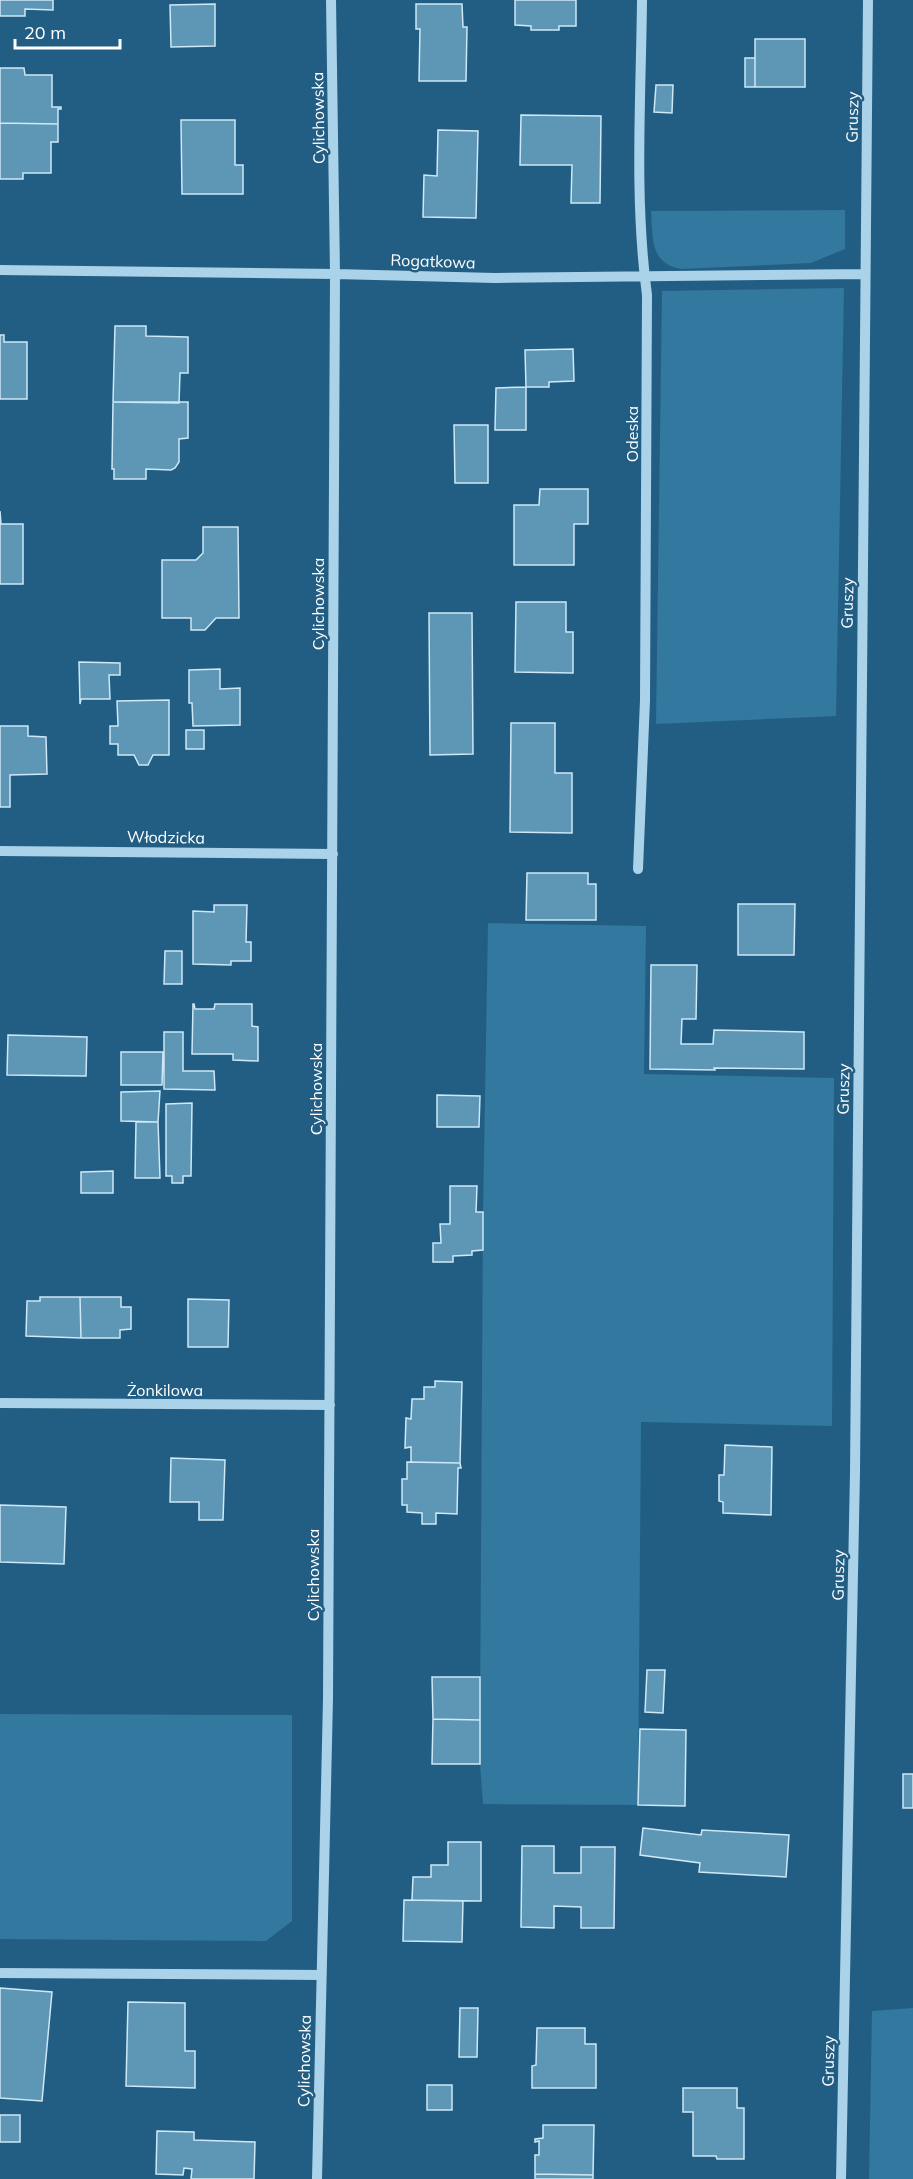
<svg xmlns="http://www.w3.org/2000/svg" width="913" height="2179" font-family="Mulish,sans-serif">
	<style>
		.green { fill: #32789f }
		.building { fill: #5e96b5; stroke: #cde8f6; stroke-width: 1.5 }
		.lines { fill: none; stroke-linecap: round; stroke-linejoin: round }
		.minor { stroke: #aad2e8; stroke-width: 10 }
		.labels { text-anchor: middle; dominant-baseline: central; stroke-width: 5; stroke-linejoin: round; paint-order: stroke }
		.street-label { font-size: 16px; fill: #fff; stroke: #225e83 }
	</style>
	<rect width="100%" height="100%" fill="#225e83"/>
	<path class="green" d="M 845,210 L 845,249 L 811,263 L 681,269 C 649,263 653,237 651,211 Z
		M 844,288 L 836,716 L 656,724 L 662,291 Z
		M 488,923 L 646,926 L 644,1074 L 834,1078 L 832,1426 L 641,1422 L 638,1805 L 483,1804 L 480,1764 L 480,1720 L 483,1212 Z
		M 0,1714 L 292,1715 L 292,1921 L 266,1941 L 0,1939 Z
		M 913,2008 L 913,2179 L 869,2179 L 872,2011 Z"/>
	<path class="building" d="M 0,0 L 53,0 L 53,10 L 25,9 L 25,16 L 0,16 Z
		M 515,0 L 576,0 L 576,26 L 559,26 L 559,30 L 531,30 L 531,26 L 515,25 Z
		M 215,4 L 215,46 L 171,47 L 170,5 Z
		M 416,4 L 462,4 L 463,27 L 467,27 L 466,81 L 419,81 L 420,29 L 416,29 Z
		M 755,39 L 805,39 L 805,87 L 755,87 Z
		M 745,58 L 755,58 L 755,87 L 745,87 Z
		M 0,68 L 24,68 L 25,75 L 52,75 L 52,107 L 61,107 L 61,109 L 58,109 L 58,124 L 0,123 Z
		M 656,85 L 673,85 L 672,113 L 654,112 Z
		M 521,115 L 601,116 L 600,203 L 571,203 L 572,165 L 520,165 Z
		M 181,120 L 235,120 L 235,165 L 243,165 L 243,194 L 182,194 Z
		M 0,123 L 58,124 L 58,142 L 51,142 L 51,173 L 23,173 L 23,179 L 0,179 Z
		M 438,130 L 478,131 L 476,218 L 423,217 L 424,175 L 437,176 Z
		M 115,326 L 146,326 L 146,336 L 188,337 L 188,373 L 180,373 L 179,403 L 113,402 Z
		M 0,335 L 4,335 L 4,342 L 27,342 L 27,399 L 0,399 Z
		M 573,349 L 574,381 L 549,382 L 549,387 L 526,387 L 525,350 Z
		M 526,387 L 526,430 L 495,430 L 496,388 Z
		M 113,402 L 188,402 L 188,438 L 179,439 L 179,462 L 175,468 L 171,470 L 146,469 L 146,479 L 114,479 L 114,469 L 112,469 Z
		M 454,425 L 488,425 L 488,483 L 455,483 Z
		M 540,489 L 588,489 L 588,524 L 574,524 L 574,565 L 514,565 L 514,505 L 539,505 Z
		M 0,511 L 1,524 L 23,524 L 23,584 L 0,584 Z
		M 203,527 L 238,527 L 239,618 L 216,618 L 205,630 L 191,630 L 191,618 L 162,618 L 162,560 L 196,560 L 203,553 Z
		M 516,602 L 566,602 L 566,632 L 573,632 L 573,673 L 515,672 Z
		M 429,613 L 472,613 L 473,754 L 430,755 Z
		M 79,662 L 120,663 L 120,675 L 109,675 L 110,699 L 81,699 L 80,704 Z
		M 220,669 L 220,689 L 240,688 L 240,725 L 193,726 L 192,703 L 189,703 L 189,670 Z
		M 169,700 L 169,755 L 153,755 L 148,765 L 139,765 L 134,755 L 118,755 L 118,744 L 110,744 L 110,726 L 118,726 L 117,701 Z
		M 511,723 L 555,723 L 555,773 L 572,773 L 572,833 L 510,832 Z
		M 0,726 L 28,726 L 28,736 L 46,737 L 47,774 L 10,775 L 10,807 L 0,807 Z
		M 186,730 L 204,730 L 204,749 L 186,749 Z
		M 527,873 L 588,873 L 588,884 L 596,884 L 596,920 L 526,920 Z
		M 738,904 L 795,904 L 794,955 L 738,955 Z
		M 214,905 L 247,905 L 246,942 L 251,942 L 251,961 L 231,961 L 231,965 L 193,964 L 193,911 L 214,912 Z
		M 165,951 L 182,951 L 182,984 L 164,984 Z
		M 651,965 L 697,965 L 696,1019 L 682,1019 L 681,1044 L 713,1044 L 714,1030 L 804,1032 L 804,1069 L 714,1068 L 715,1070 L 650,1069 Z
		M 193,1004 L 194,1004 L 195,1009 L 214,1009 L 215,1004 L 252,1004 L 252,1026 L 258,1027 L 258,1061 L 233,1060 L 233,1054 L 192,1054 Z
		M 164,1032 L 183,1032 L 183,1071 L 214,1071 L 215,1090 L 164,1089 Z
		M 8,1035 L 87,1037 L 86,1076 L 7,1075 Z
		M 121,1052 L 163,1052 L 162,1085 L 121,1085 Z
		M 160,1091 L 158,1122 L 121,1121 L 121,1092 Z
		M 437,1095 L 480,1096 L 479,1127 L 437,1127 Z
		M 192,1103 L 191,1176 L 183,1176 L 183,1183 L 172,1183 L 172,1176 L 166,1176 L 166,1104 Z
		M 136,1122 L 158,1122 L 160,1178 L 135,1178 Z
		M 113,1171 L 113,1193 L 81,1193 L 81,1172 Z
		M 450,1186 L 477,1186 L 476,1212 L 483,1212 L 483,1250 L 472,1251 L 472,1255 L 453,1256 L 453,1262 L 433,1262 L 433,1243 L 441,1243 L 440,1224 L 450,1224 Z
		M 40,1297 L 80,1297 L 81,1338 L 26,1336 L 27,1301 L 40,1301 Z
		M 80,1297 L 121,1297 L 121,1307 L 131,1307 L 131,1329 L 120,1330 L 120,1338 L 81,1338 Z
		M 188,1299 L 229,1300 L 228,1347 L 188,1347 Z
		M 435,1381 L 462,1382 L 460,1463 L 411,1462 L 411,1447 L 405,1448 L 406,1418 L 411,1419 L 412,1399 L 424,1399 L 424,1387 L 435,1387 Z
		M 725,1445 L 772,1447 L 771,1515 L 723,1513 L 723,1502 L 719,1501 L 719,1475 L 724,1475 Z
		M 171,1458 L 225,1460 L 223,1520 L 199,1520 L 199,1502 L 170,1502 Z
		M 407,1462 L 460,1463 L 461,1468 L 458,1468 L 457,1514 L 436,1513 L 436,1524 L 422,1524 L 422,1513 L 407,1512 L 407,1505 L 402,1505 L 402,1479 L 407,1479 Z
		M 0,1505 L 66,1507 L 64,1564 L 0,1562 Z
		M 647,1670 L 665,1670 L 663,1713 L 645,1712 Z
		M 432,1677 L 480,1677 L 480,1720 L 433,1719 Z
		M 433,1719 L 480,1720 L 480,1764 L 432,1764 Z
		M 640,1729 L 686,1730 L 685,1806 L 638,1805 Z
		M 903,1774 L 913,1774 L 913,1808 L 903,1808 Z
		M 643,1828 L 701,1835 L 702,1830 L 789,1835 L 786,1877 L 699,1872 L 700,1863 L 640,1855 Z
		M 448,1842 L 481,1842 L 481,1901 L 412,1900 L 413,1877 L 431,1877 L 431,1865 L 448,1865 Z
		M 522,1846 L 554,1846 L 554,1873 L 581,1873 L 581,1847 L 615,1847 L 614,1928 L 581,1928 L 581,1907 L 554,1906 L 554,1928 L 521,1927 Z
		M 404,1900 L 463,1901 L 462,1942 L 403,1941 Z
		M 0,1988 L 52,1992 L 42,2101 L 0,2098 Z
		M 128,2002 L 185,2003 L 185,2051 L 195,2051 L 195,2088 L 126,2086 Z
		M 460,2008 L 478,2008 L 477,2057 L 459,2057 Z
		M 537,2028 L 585,2028 L 585,2044 L 596,2044 L 596,2088 L 532,2088 L 532,2066 L 536,2065 Z
		M 427,2085 L 452,2085 L 452,2110 L 427,2110 Z
		M 683,2088 L 737,2088 L 737,2108 L 744,2108 L 744,2159 L 717,2159 L 716,2156 L 693,2156 L 693,2112 L 683,2112 Z
		M 0,2115 L 20,2115 L 20,2142 L 0,2142 Z
		M 543,2125 L 594,2125 L 593,2175 L 535,2174 L 535,2155 L 539,2155 L 539,2141 L 535,2142 L 535,2139 L 543,2138 Z
		M 157,2131 L 194,2132 L 194,2140 L 255,2142 L 254,2179 L 191,2179 L 192,2169 L 184,2168 L 183,2175 L 156,2174 Z
		M 535,2174 L 593,2175 L 593,2179 L 535,2179 Z"/>
	<g class="lines">
		<path class="minor" d="M 0,270 L 335,274 L 495,278 L 865,274
			M 0,851 L 333,854
			M 638,869 L 645,700 L 647,295 C 634,198 641,98 642,0
			M 0,1403 L 330,1405
			M 0,1973 L 320,1975
			M 317,2179 L 328,1699 L 335,274 L 331,0
			M 841,2179 L 855,1472 L 868,0"/>
	</g>
	<g class="labels">
		<g class="street-label">
			<text transform="translate(852 117) rotate(-89)">Gruszy</text>
			<text transform="translate(318 118) rotate(-91)">Cylichowska</text>
			<text transform="translate(433 261) rotate(2)">Rogatkowa</text>
			<text transform="translate(632 434) rotate(-90)">Odeska</text>
			<text transform="translate(847 603) rotate(-89)">Gruszy</text>
			<text transform="translate(318 604) rotate(-90)">Cylichowska</text>
			<text transform="translate(166 837) rotate(1)">Włodzicka</text>
			<text transform="translate(316 1089) rotate(-90)">Cylichowska</text>
			<text transform="translate(843 1089) rotate(-89)">Gruszy</text>
			<text x="165" y="1390">Żonkilowa</text>
			<text transform="translate(313 1575) rotate(-90)">Cylichowska</text>
			<text transform="translate(838 1575) rotate(-89)">Gruszy</text>
			<text transform="translate(304 2061) rotate(-89)">Cylichowska</text>
			<text transform="translate(828 2061) rotate(-89)">Gruszy</text>
		</g>
	</g>
	<path d="M15 39v9h105v-9" fill="none" stroke="#ffffff" stroke-width="3"/>
	<text x="24" y="39" font-size="18" fill="#ffffff" stroke="#225e83" stroke-width="4.5" paint-order="stroke">20 m</text>
</svg>
